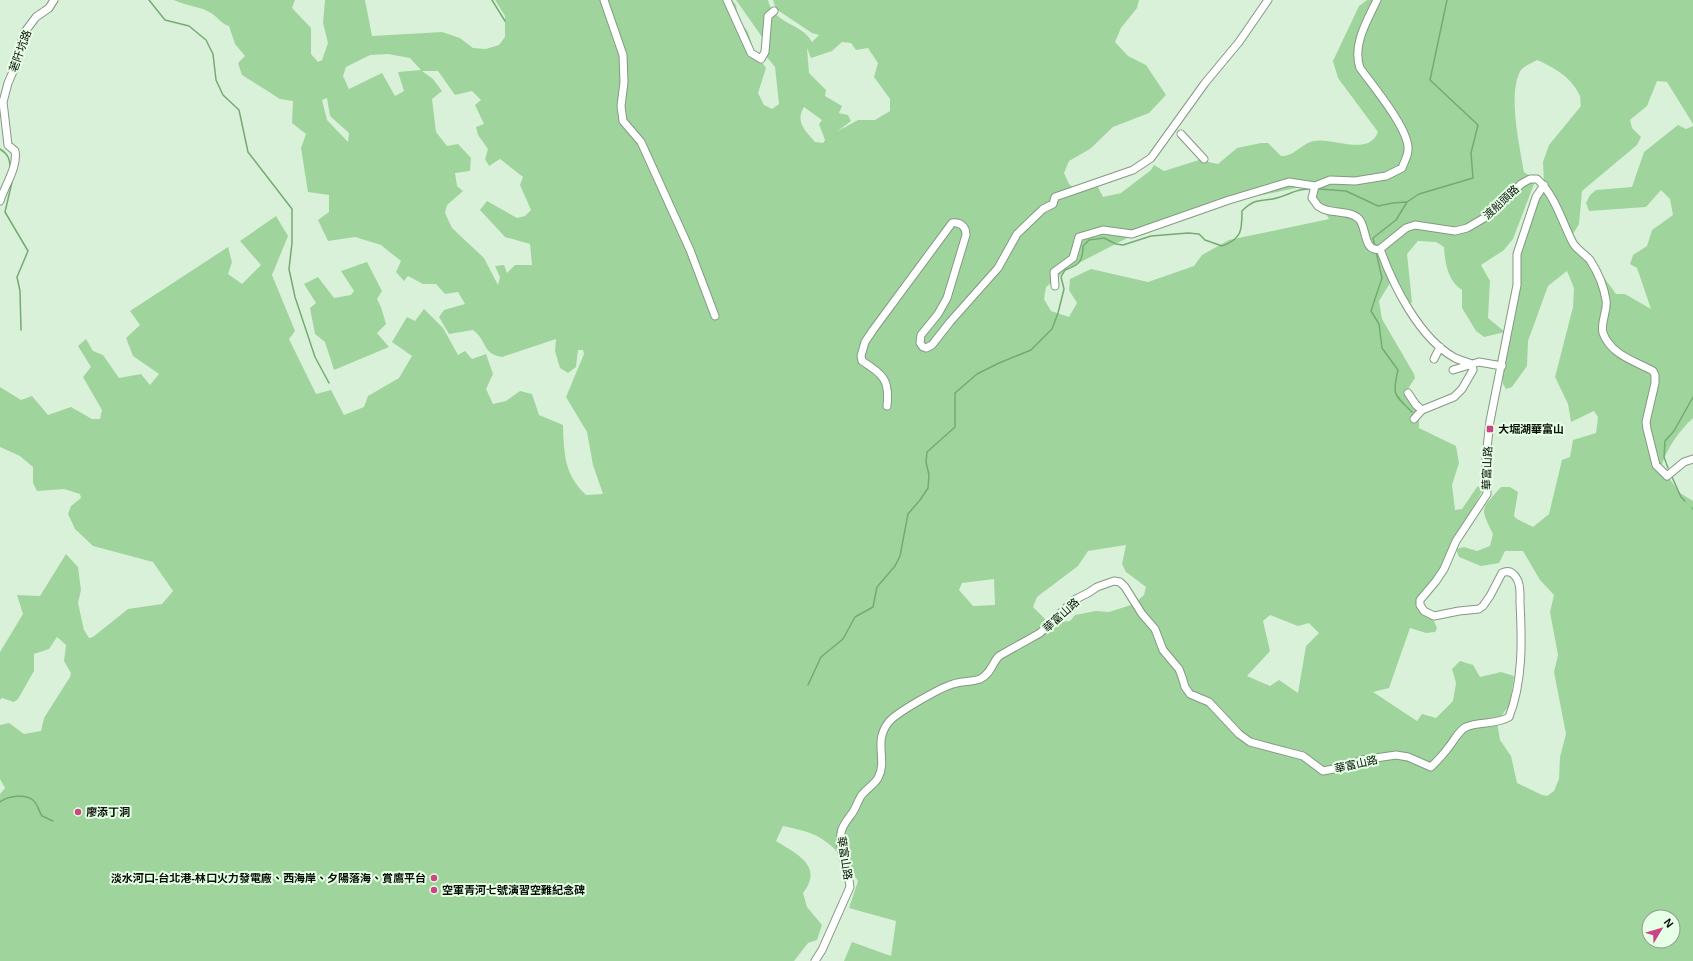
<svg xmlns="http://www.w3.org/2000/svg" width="1693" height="961" font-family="Arial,'Noto Sans TC',sans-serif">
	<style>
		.green { fill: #9fd59d; fill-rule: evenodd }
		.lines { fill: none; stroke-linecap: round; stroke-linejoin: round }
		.stream { stroke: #73ac71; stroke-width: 1.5 }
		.minor-casing { stroke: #849983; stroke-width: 9 }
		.minor { stroke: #fff; stroke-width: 7 }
		.poi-dot { fill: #ca4486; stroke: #e7ffe6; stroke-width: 1.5 }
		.labels { text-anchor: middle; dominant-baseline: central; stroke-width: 4; stroke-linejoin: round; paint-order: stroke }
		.street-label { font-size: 11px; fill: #060e06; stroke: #e7ffe6 }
		.poi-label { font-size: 11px; font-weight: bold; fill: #060e06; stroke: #e7ffe6; text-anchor: start }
	</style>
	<rect width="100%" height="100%" fill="#daf1d9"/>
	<path class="green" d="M 174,0 L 295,0 L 292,8 L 311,28 L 311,54 L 318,62 L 322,60 L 328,43 L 323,23 L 325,0 L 365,0 L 372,36 L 442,32 L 460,38 L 473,48 L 486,49 L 499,45 L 505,37 L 505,16 L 495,0 L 732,0 L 736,5 L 738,18 L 748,32 L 754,51 L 766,68 L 758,93 L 764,105 L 772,109 L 779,104 L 775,67 L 766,56 L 762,37 L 736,0 L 768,0 C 774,25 801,22 812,42 L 819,35 L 812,33 L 776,9 L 773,0 L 1139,0 L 1137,8 L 1121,28 L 1115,42 L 1128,56 L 1146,65 L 1166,95 L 1149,113 L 1113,127 L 1090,149 L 1069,161 L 1064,173 L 1069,184 L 1074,188 L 1097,185 L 1103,197 L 1121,193 L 1151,170 L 1154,165 L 1164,171 L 1199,160 L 1218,164 L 1237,148 L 1261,143 L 1268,143 L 1281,156 C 1294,157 1302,143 1314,141 C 1334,137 1368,157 1378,132 L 1338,78 L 1333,61 L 1359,6 L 1367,0 L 1693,0 L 1693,124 L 1667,82 L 1657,81 L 1647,106 L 1630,120 L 1632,128 L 1641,137 L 1637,145 L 1582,191 L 1579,224 L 1570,239 L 1584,250 L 1616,294 L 1625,294 L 1651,309 L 1637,268 L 1630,264 L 1633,255 L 1647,246 L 1652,230 L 1673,215 L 1670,199 L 1661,190 L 1646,207 L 1589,211 L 1586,203 L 1590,195 L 1596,190 L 1632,187 L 1644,152 L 1678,125 L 1686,129 L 1693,126 L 1693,418 C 1679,431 1667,448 1661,467 L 1680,493 L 1693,501 L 1693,961 L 844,961 L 852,942 L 891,956 L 896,921 L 849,908 L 858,881 C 846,861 833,842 810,833 C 802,830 792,828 783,826 L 776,841 C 797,854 824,866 803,893 L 807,907 L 822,925 L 817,940 L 808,943 L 794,961 L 0,961 L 0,794 L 5,788 L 0,779 L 0,725 L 9,723 L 24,734 L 41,731 L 44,718 L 70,677 L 71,673 L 64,661 L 66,645 L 57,637 L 49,649 L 34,654 L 34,671 L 18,699 L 14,702 L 2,698 L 0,700 L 0,652 L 23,614 L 17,595 L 40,596 L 66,554 L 78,567 L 81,590 L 78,603 L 84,630 L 89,638 L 93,637 L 128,609 L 162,604 L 173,591 L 153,562 L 93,546 L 75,529 L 68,514 L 71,506 L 81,498 L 80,494 L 64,489 L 37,491 L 33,483 L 33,467 L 20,456 L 0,447 L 0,387 L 21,400 L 32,396 L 48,415 L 71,407 L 92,419 L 100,419 L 102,410 L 83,377 L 91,367 L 78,346 L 86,339 L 93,351 L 103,355 L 119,378 L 141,374 L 150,385 L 159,374 L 133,356 L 126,338 L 140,325 L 130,311 L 228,247 L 232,262 L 228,274 L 242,284 L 261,265 L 240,241 L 276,216 L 288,236 L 272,275 L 295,331 L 289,339 L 316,394 L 331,390 L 344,415 L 364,407 L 368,396 L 399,378 L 412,356 L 392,342 L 407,317 L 415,321 L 424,309 L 443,328 L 458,355 L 465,351 L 472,359 L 486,354 L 493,374 L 486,389 L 493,404 L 506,401 L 520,391 L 532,394 L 539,415 L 563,425 C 564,454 564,474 586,495 L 603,494 L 593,465 L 587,432 L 566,397 L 584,354 L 583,350 L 578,350 L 576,367 L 568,373 L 560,368 L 555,351 L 556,339 L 502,357 C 482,354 487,340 473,330 L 449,334 L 439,317 L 444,310 L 465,304 L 458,292 L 445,294 L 436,284 L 423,284 L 408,276 L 404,281 L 396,272 L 401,261 L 381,245 L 355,237 L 328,241 L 318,220 L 329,212 L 329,195 L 308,192 L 301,148 L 306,134 L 292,123 L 293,101 L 280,99 L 242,75 L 238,63 L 245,56 L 235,44 L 229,26 C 221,24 218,17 211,13 C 200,6 186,6 174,0 ZM 842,42 L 851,43 L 856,50 L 868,48 L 878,63 L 874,77 L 890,99 L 890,111 L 875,120 L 858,120 L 838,131 L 851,121 L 848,115 L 839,113 L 842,106 L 825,96 L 826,90 L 809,73 L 807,48 L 811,58 L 832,51 ZM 388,54 L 410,58 L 421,70 L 398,72 L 404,91 L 395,96 L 382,73 L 349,89 L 343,76 L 346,67 L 370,55 ZM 1537,60 C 1553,67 1571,77 1579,94 C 1581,97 1580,102 1581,106 L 1549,145 L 1543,162 L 1544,185 L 1540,197 L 1530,211 L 1518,259 L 1510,342 L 1503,365 L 1503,384 L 1506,389 L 1512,387 L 1527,366 L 1528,341 L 1548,286 L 1567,271 L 1574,288 L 1573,307 L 1555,377 L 1568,404 L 1571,422 L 1594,411 L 1598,417 L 1596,433 L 1573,440 L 1570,457 L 1562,460 L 1549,514 L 1533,527 L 1517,519 L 1514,516 L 1518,492 L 1510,487 L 1501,487 C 1481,510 1479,506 1493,534 L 1490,546 L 1477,551 L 1464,547 L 1456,549 L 1459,557 L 1481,566 L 1499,563 L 1505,551 L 1523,551 L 1540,580 L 1554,595 L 1550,612 L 1558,655 L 1554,672 L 1566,734 L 1560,757 L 1559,779 L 1554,791 L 1547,796 L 1542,795 L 1517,783 L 1511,756 L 1500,740 L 1497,722 L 1510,704 L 1514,676 L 1501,672 L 1480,677 L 1473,665 L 1460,661 L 1452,669 L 1456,683 L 1453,701 L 1436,718 L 1422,714 L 1417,721 L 1373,692 L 1389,688 L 1410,628 L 1426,633 L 1435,632 L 1437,628 L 1433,619 L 1418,601 L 1421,592 L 1442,573 L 1448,552 L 1484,488 L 1481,485 L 1477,487 L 1462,509 L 1455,510 L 1452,485 L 1459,463 L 1456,446 L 1419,428 L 1419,416 L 1422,408 L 1408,389 L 1415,378 L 1414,374 L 1382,319 L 1379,301 L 1390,283 L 1397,287 L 1408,305 L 1412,302 L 1407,254 L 1418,241 L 1436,242 L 1444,247 C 1445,264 1448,281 1462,290 L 1462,308 L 1476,331 L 1484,337 L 1505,332 L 1488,318 L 1490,281 L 1481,265 L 1504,250 L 1513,239 L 1534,184 L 1535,180 L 1524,172 C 1520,146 1507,93 1521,70 C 1524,66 1532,63 1537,60 ZM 422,71 L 438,71 L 455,95 L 472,91 L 481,100 L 475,105 L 484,124 L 476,127 L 478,135 L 488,149 L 485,159 L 489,166 L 500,159 L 523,177 L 520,185 L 531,210 L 525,216 L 517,218 L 487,201 L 480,210 L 505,237 L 530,244 L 532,265 L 515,265 L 507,273 L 504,265 L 495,266 L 500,277 L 498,285 L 484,258 L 452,228 L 445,213 L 447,205 L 463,191 L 457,186 L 455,173 L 470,171 L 471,158 L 458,144 L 447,146 L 436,132 L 432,99 L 442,91 L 433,79 ZM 327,98 L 330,116 L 349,133 L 348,142 L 327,120 L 322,100 ZM 804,107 L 822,120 L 819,124 L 825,140 L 823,143 L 815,142 C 805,130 795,122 804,107 ZM 1310,185 L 1329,219 L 1229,240 L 1202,255 L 1194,266 L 1148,282 L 1091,269 L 1070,279 L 1069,290 L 1077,303 L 1069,317 L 1051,311 L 1044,299 L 1046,287 L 1069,268 L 1139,232 L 1229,202 ZM 1126,545 L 1122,564 L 1126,572 L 1146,587 L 1144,595 L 1134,604 L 1109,612 L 1096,611 L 1075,615 L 1070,621 L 1049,623 L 1033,607 L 1037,597 L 1078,566 L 1088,551 ZM 994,579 L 995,605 L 973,606 L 959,590 L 962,583 ZM 1270,615 L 1298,626 L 1309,623 L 1319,633 L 1306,646 L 1298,693 L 1279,680 L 1270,686 L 1247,676 L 1270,651 L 1263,621 ZM 1649,917 L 1673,917 L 1673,941 L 1649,941 Z
		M 367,262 L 382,291 L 377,299 L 381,307 L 386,324 L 377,333 L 389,347 L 334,370 L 325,342 L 315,334 L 310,308 L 316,303 L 304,284 L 318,277 L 334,298 L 351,295 L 354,291 L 341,271 Z"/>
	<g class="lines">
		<path class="stream" d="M 149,0 L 165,20 L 189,26 L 206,40 L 213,54 L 216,80 L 223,95 L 239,110 L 248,152 L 292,209 L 292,243 L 289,269 L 295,297 L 315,357 L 329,383
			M 492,0 L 505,21
			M 0,149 C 8,154 10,159 10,168
			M 12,182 L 5,212 L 28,251 L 17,277 L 20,291 L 21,330
			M 1319,189 L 1346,191 L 1378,206 L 1393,203 L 1407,202
			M 1375,246 L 1373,238 L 1396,220 L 1407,202 L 1419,194 L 1473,178 L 1471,153 L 1478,125 L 1430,80 L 1447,0
			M 1376,252 L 1382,278 L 1371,311 L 1379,324 L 1382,348 L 1398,370 C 1392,396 1394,394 1412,412
			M 1668,468 L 1664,457 L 1665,441 L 1674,431 L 1693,397
			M 1672,477 L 1681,497 L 1685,501
			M 1692,508 L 1693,509
			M 808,685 L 821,657 L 843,639 L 855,617 L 873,607 L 877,587 L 895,566 L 900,556 L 908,514 L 920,500 L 928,488 L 929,475 L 926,462 L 927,452 L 955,427 L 955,393 L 977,374 L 999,363 L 1031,350 L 1052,329 L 1058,313 L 1064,289 L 1061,277 L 1065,270 C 1079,265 1083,262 1083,246 L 1089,240 L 1104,238 L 1116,244 L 1123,245 L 1151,236 L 1188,233 L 1199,234 L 1205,240 L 1222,246 C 1242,239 1242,230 1242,211 C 1256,196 1263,203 1280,197 C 1293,193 1295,189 1310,189
			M 0,802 C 7,796 27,793 34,801 C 38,805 39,812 42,816 L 53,821"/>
		<defs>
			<path id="minor" d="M 604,0 L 623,55 L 624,82 L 621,106 L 623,121 L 641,142 L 690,250 L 715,316
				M 727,0 L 751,53 L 761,59 L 765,52 L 768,16 L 774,11
				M 1377,0 C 1367,21 1352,45 1360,68 C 1372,85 1410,130 1408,150 C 1408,156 1404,162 1402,168 L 1386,176 L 1355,181 L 1330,180 L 1315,186 L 1312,198 C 1314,200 1316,204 1318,206 C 1329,215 1349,209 1359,219 C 1367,227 1363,253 1380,249 L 1406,228 L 1415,225 L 1455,231 L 1467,228 L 1491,214 L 1521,184 L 1530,179 L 1537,179 C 1555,195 1562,222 1573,243 C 1577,250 1585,254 1590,260 C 1597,271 1604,287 1606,300 C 1608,311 1600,322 1603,333 C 1611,355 1635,361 1653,371 L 1655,375 L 1655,383 L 1646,422 L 1647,429 L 1656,465 L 1667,476 L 1684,462 L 1693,459
				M 1181,134 L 1204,159
				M 0,201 C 5,185 18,167 15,151 L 8,145 L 3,102 L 8,83 L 15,67 L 24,33 L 36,17 L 49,8 L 54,0
				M 1380,249 C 1393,285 1419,338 1455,358 C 1460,360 1466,362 1472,364 L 1473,370 L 1462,389 L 1454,397 L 1422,410 L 1414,419
				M 1055,286 L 1054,272 L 1073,258 L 1079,237 L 1103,230 L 1132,234 L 1229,200 L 1289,182 L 1315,186
				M 1434,359 L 1440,347
				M 1453,370 L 1479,362 L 1502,366
				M 1408,393 L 1416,405 L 1422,410
				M 887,406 C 890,380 883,374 862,361 L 861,356 L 865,342 L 873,330 L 952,223 C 960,222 966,226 966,235 L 947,298 L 938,314 L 921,335 L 920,343 L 923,347 L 926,348 L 932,345 L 950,322 L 998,268 L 1017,234 L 1043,209 L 1053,204 L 1055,197 L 1133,170 L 1151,158 L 1205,83 L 1239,42 L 1268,0
				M 815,961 L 822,950 L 850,887 C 848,869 838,850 841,833 C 842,825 849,818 853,812 C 856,807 858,801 861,796 C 866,789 874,785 878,778 C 888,760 873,743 888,723 C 895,713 940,688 953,684 C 962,681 972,682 980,679 C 991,674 992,663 999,656 L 1040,633 L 1074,600 L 1088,593 L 1097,587 L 1114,581 L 1120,582 L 1125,587 L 1142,614 L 1155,629 L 1163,650 L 1179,669 L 1182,677 L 1185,687 L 1190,694 L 1209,702 L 1239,734 L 1250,742 L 1303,756 L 1323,771 L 1344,767 L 1362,760 L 1396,755 L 1408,757 L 1431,767 C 1437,761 1443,755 1448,748 C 1454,741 1458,731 1466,727 C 1480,721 1496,725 1509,717 C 1523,682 1522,640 1520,603 C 1520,596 1521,585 1517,579 C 1513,572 1508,570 1502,573 L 1490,596 L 1483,606 L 1479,609 L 1459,611 L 1434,616 L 1424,611 L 1420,605 L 1420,600 L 1436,581 L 1444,569 L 1456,541 L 1487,494 L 1486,457 L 1490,421 L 1517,285 L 1517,254 L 1536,197 L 1544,185"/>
		</defs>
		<use href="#minor" class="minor-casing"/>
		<use href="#minor" class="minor"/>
	</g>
	<g class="poi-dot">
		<rect x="1486" y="425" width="8" height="8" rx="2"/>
		<circle cx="78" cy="812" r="4"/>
		<circle cx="434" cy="878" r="4"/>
		<circle cx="434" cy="890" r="4"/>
	</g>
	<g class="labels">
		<g class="street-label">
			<text transform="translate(20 51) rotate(-70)">荖阡坑路</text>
			<text transform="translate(1501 202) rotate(-43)">渡船頭路</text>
			<text transform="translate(1487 468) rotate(-88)">華富山路</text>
			<text transform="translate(1061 615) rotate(-42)">華富山路</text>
			<text transform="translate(1356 764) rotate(-13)">華富山路</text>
			<text transform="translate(845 858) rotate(81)">華富山路</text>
		</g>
		<g class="poi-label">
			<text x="1498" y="429">大堀湖華富山</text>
			<text x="86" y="812">廖添丁洞</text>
			<text x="426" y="878" text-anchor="end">淡水河口-台北港-林口火力發電廠、西海岸、夕陽落海、賞鷹平台</text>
			<text x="442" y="890">空軍青河七號演習空難紀念碑</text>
		</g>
	</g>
	<g transform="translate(1661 929) rotate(52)"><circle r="19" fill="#e7ffe6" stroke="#8d9f8c"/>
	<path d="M0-3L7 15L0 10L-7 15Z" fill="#ca4486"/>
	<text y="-6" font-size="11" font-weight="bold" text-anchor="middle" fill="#060e06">N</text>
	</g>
</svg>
